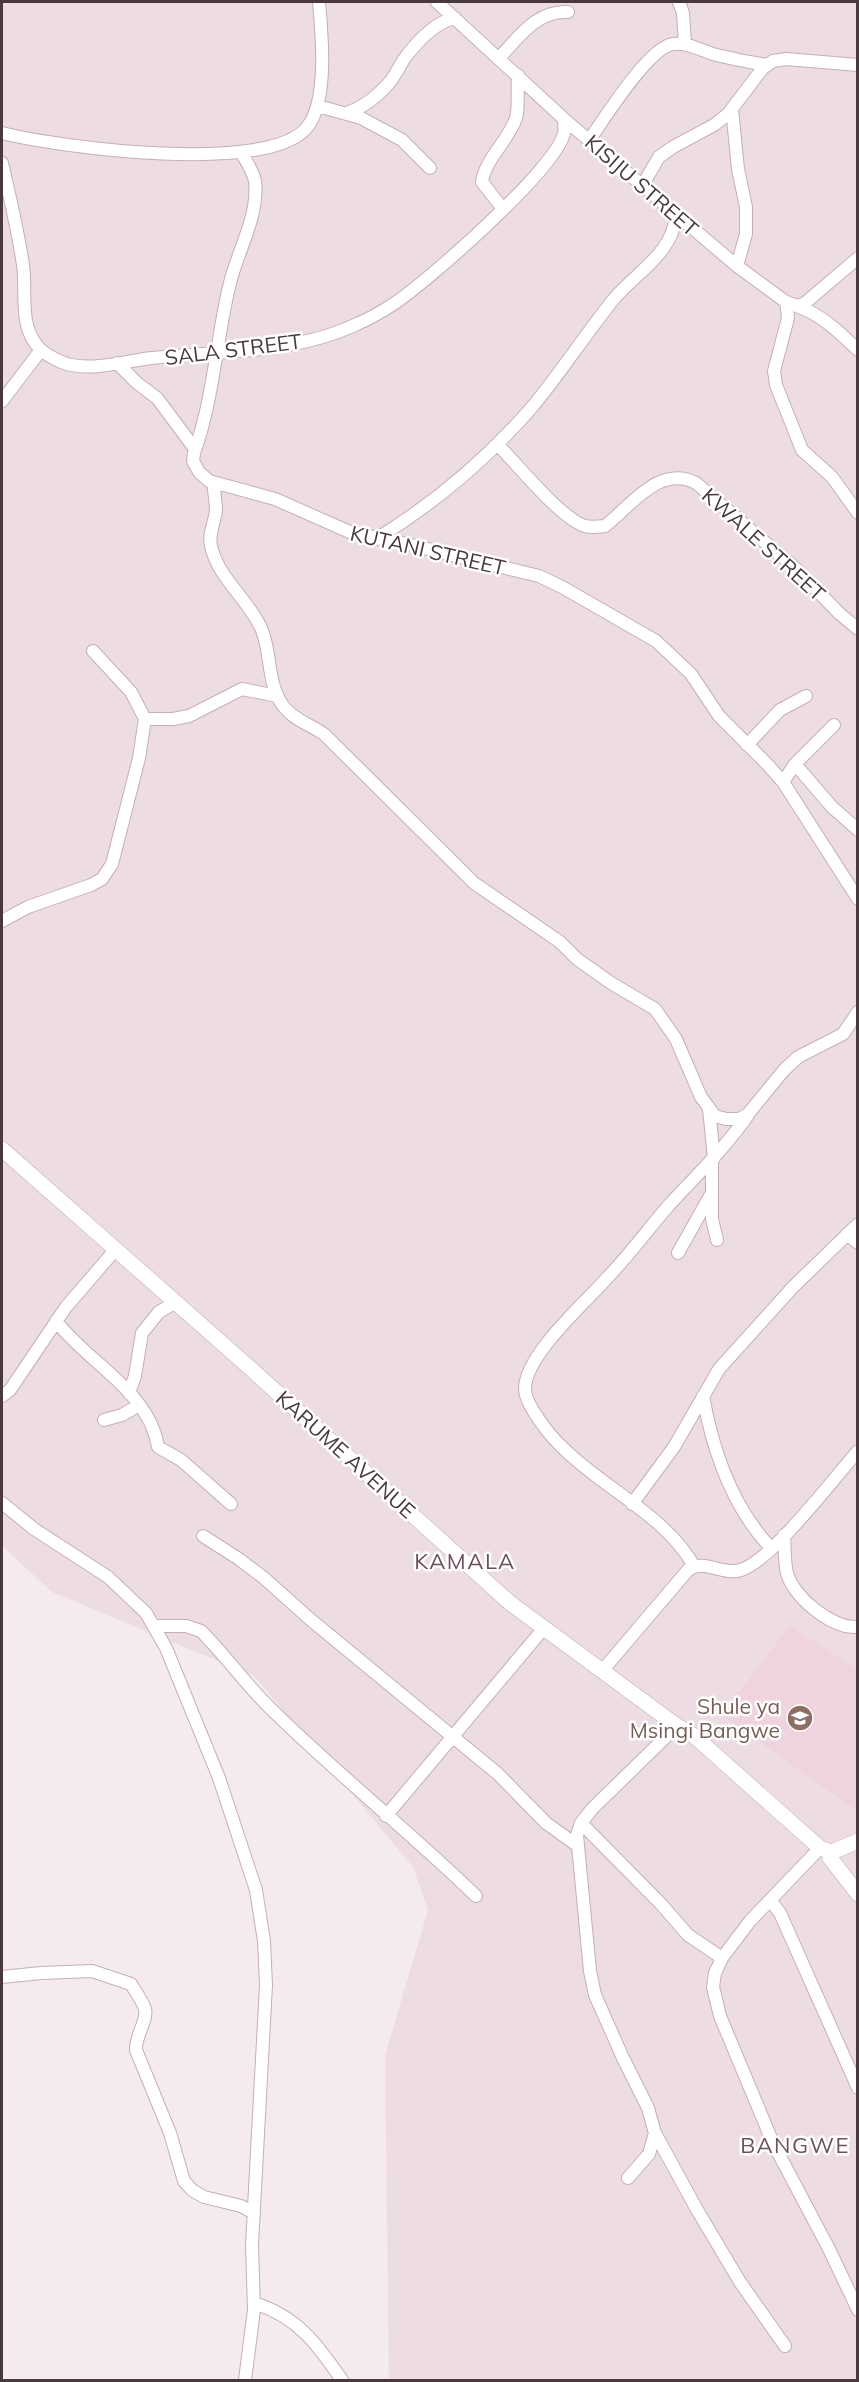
<svg xmlns="http://www.w3.org/2000/svg" width="859" height="2382" font-family="Mulish,sans-serif">
	<style>
		.residential { fill: #eddce4 }
		.education { fill: #efd4df }
		.lines { fill: none; stroke-linecap: round; stroke-linejoin: round }
		.minor-casing { stroke: #c4afb9; stroke-width: 14 }
		.tertiary-casing { stroke: #c4afb9; stroke-width: 16 }
		.minor { stroke: #fff; stroke-width: 12 }
		.tertiary { stroke: #fff; stroke-width: 15 }
		.labels { text-anchor: middle; dominant-baseline: central; stroke-width: 5; stroke-linejoin: round; paint-order: stroke }
		.street-label { font-size: 21px; fill: #4a3841; stroke: #fff }
		.education-label { font-size: 21px; fill: #785e54; stroke: #fff; text-anchor: end }
		.neighbourhood-label { font-size: 22px; letter-spacing: 1.5px; fill: #6d4f5f; stroke: #fff }
	</style>
	<rect width="100%" height="100%" fill="#f5eaef"/>
	<path class="residential" d="M 2,2 L 857,2 L 857,2380 L 389,2380 L 385,2056 L 428,1910 L 413,1867 L 254,1676 L 52,1592 L 2,1546 Z"/>
	<path class="education" d="M 790,1626 L 857,1670 L 857,1811 L 721,1715 Z"/>
	<g class="lines">
		<defs>
			<path id="minor" d="M 437,2 L 564,119 L 737,266 L 786,302 L 797,306 L 805,303 L 858,258
				M 679,2 L 683,13 L 685,44
				M 499,58 C 519,37 537,10 568,12
				M 318,106 L 361,118 L 402,140 L 430,168
				M 732,109 L 738,169 L 746,207 L 746,234 L 737,266
				M 347,113 C 364,107 377,97 389,83 C 395,76 399,67 404,59 C 416,43 435,22 455,18
				M 2,133 C 57,147 272,176 308,126 C 328,99 322,35 319,2
				M 590,139 C 604,119 649,47 673,44 C 687,42 700,50 713,54 C 731,59 749,62 767,65
				M 241,152 C 246,161 253,171 255,181 C 259,216 238,250 230,283 C 216,339 214,398 194,453 L 193,461 L 199,472 L 209,481 L 275,499 L 352,533 L 399,542 L 539,576 L 562,587 L 656,641 L 691,674 L 719,716 L 767,764 L 783,782 L 858,899
				M 2,163 C 10,197 18,231 23,265 C 27,293 18,325 39,348 C 46,355 61,363 71,365 C 97,370 126,361 152,358 C 219,351 294,354 357,324 C 369,319 381,312 392,305 C 426,283 557,168 564,133 C 565,129 564,123 564,119
				M 642,186 L 659,157 L 673,147 L 714,125 L 728,114 L 763,68 L 773,61 L 786,59 L 858,65
				M 503,209 L 482,182 C 485,159 509,140 516,118 C 519,109 517,87 518,75
				M 786,302 L 788,318 L 774,371 L 776,385 L 802,450 L 832,477 L 858,513
				M 797,306 C 822,315 839,332 858,350
				M 117,363 L 137,383 L 157,398 L 195,449
				M 2,401 L 41,350
				M 497,444 C 518,465 557,514 582,525 C 589,528 597,527 605,526 C 631,506 659,464 696,483 L 794,567 L 840,614 L 858,629
				M 213,482 C 214,492 216,501 216,510 C 215,522 208,534 211,546 C 218,578 248,599 261,628 C 272,651 266,684 284,707 C 295,721 312,725 325,735 L 474,883 L 560,942 L 577,959 L 611,983 L 655,1009 L 676,1039 L 701,1097 L 715,1116 L 726,1119 L 739,1119 L 748,1114 L 784,1070 L 798,1057 L 843,1034 L 858,1012
				M 376,539 C 435,503 488,458 533,406 C 561,372 585,335 613,300 C 636,272 673,254 676,215
				M 145,719 L 173,719 L 189,716 L 242,689 L 277,696
				M 747,745 L 780,710 L 806,696
				M 795,764 L 832,807 L 858,830
				M 783,782 L 795,764 L 834,725
				M 2,921 L 28,907 L 91,885 L 102,879 L 112,864 L 139,758 L 145,719 L 131,692 L 93,651
				M 709,1109 L 714,1158
				M 712,1161 L 712,1219 L 717,1240
				M 847,1234 L 858,1243
				M 678,1253 L 710,1196
				M 56,1321 C 87,1362 150,1392 158,1447 L 181,1460 L 231,1504
				M 129,1393 L 135,1376 L 142,1333 L 159,1312 L 176,1302
				M 2,1396 L 10,1390 L 66,1307 L 116,1249
				M 703,1396 C 713,1452 732,1507 771,1548
				M 104,1420 L 122,1415 L 139,1405
				M 2,1503 L 34,1529 L 108,1577 L 146,1613 L 166,1648 L 219,1778 L 256,1890 L 264,1941 L 266,1985 L 252,2245 L 254,2310 L 245,2380
				M 632,1504 L 674,1447 L 719,1369 L 793,1287 L 858,1224
				M 784,1535 C 785,1547 784,1561 787,1573 C 793,1597 832,1629 858,1627
				M 203,1536 L 239,1559 L 264,1578 L 311,1620 L 498,1774 L 546,1823 L 578,1846
				M 694,1566 C 664,1514 604,1489 563,1448 C 551,1437 524,1404 525,1388 C 526,1354 586,1302 608,1277 C 630,1254 649,1228 670,1204 C 697,1175 725,1148 748,1115
				M 154,1626 L 186,1626 L 201,1631 C 226,1656 246,1685 271,1709 C 337,1774 410,1832 476,1896
				M 602,1671 L 688,1570 C 705,1558 722,1576 741,1570 C 771,1561 835,1477 858,1451
				M 386,1816 L 544,1628
				M 581,1823 L 661,1904 L 688,1935 L 722,1958
				M 820,1848 L 750,1921 L 722,1958 L 715,1973 L 713,1987 L 720,2016 L 773,2143 L 829,2249 L 858,2310
				M 770,1900 L 780,1913 L 858,2088
				M 2,1977 L 41,1973 L 92,1971 L 131,1984 C 135,1991 142,2000 145,2009 C 148,2020 135,2036 136,2050 L 170,2133 L 184,2181 L 192,2190 L 204,2197 L 241,2206 L 254,2213
				M 655,2133 L 696,2208 L 740,2282 L 785,2346
				M 628,2178 L 649,2154 L 655,2133 L 648,2108 L 623,2058 L 595,1995 L 590,1971 L 577,1835 L 581,1823 L 592,1809 L 677,1726
				M 254,2303 C 298,2317 317,2344 342,2380"/>
			<path id="tertiary" d="M 2,1149 L 250,1368 L 510,1603 L 677,1726 L 693,1735 L 820,1848 L 832,1852 L 830,1858 L 858,1894
				M 832,1852 L 858,1841"/>
		</defs>
		<use href="#minor" class="minor-casing"/>
		<use href="#tertiary" class="tertiary-casing"/>
		<use href="#minor" class="minor"/>
		<use href="#tertiary" class="tertiary"/>
	</g>
	<defs>
		<symbol id="school-disc" viewBox="-11 -11 22 22"><circle r="9.5" fill="#8d6e63" stroke="#fff"/><path d="M0-5L7-2L0 1L-7-2ZM-4 1L0 2.5L4 1V4Q0 6-4 4Z" fill="#fff"/></symbol>
	</defs>
	<g fill-rule="evenodd">
		<use href="#school-disc" x="785" y="1703" width="30" height="30"/>
	</g>
	<g class="labels">
		<g class="street-label">
			<text transform="translate(642 185) rotate(41)">KISIJU STREET</text>
			<text transform="translate(233 349) rotate(-7)">SALA STREET</text>
			<text transform="translate(764 544) rotate(42)">KWALE STREET</text>
			<text transform="translate(428 550) rotate(13)">KUTANI STREET</text>
			<text transform="translate(346 1454) rotate(42)">KARUME AVENUE</text>
		</g>
		<g class="education-label">
			<text x="780" y="1706">Shule ya<tspan x="780" dy="24">Msingi Bangwe</tspan></text>
		</g>
		<g class="neighbourhood-label">
			<text x="465" y="1561">KAMALA</text>
			<text x="795" y="2145">BANGWE</text>
		</g>
	</g>
	<rect width="859" height="2382" fill="none" stroke="#4a3841" stroke-width="6"/>
</svg>
